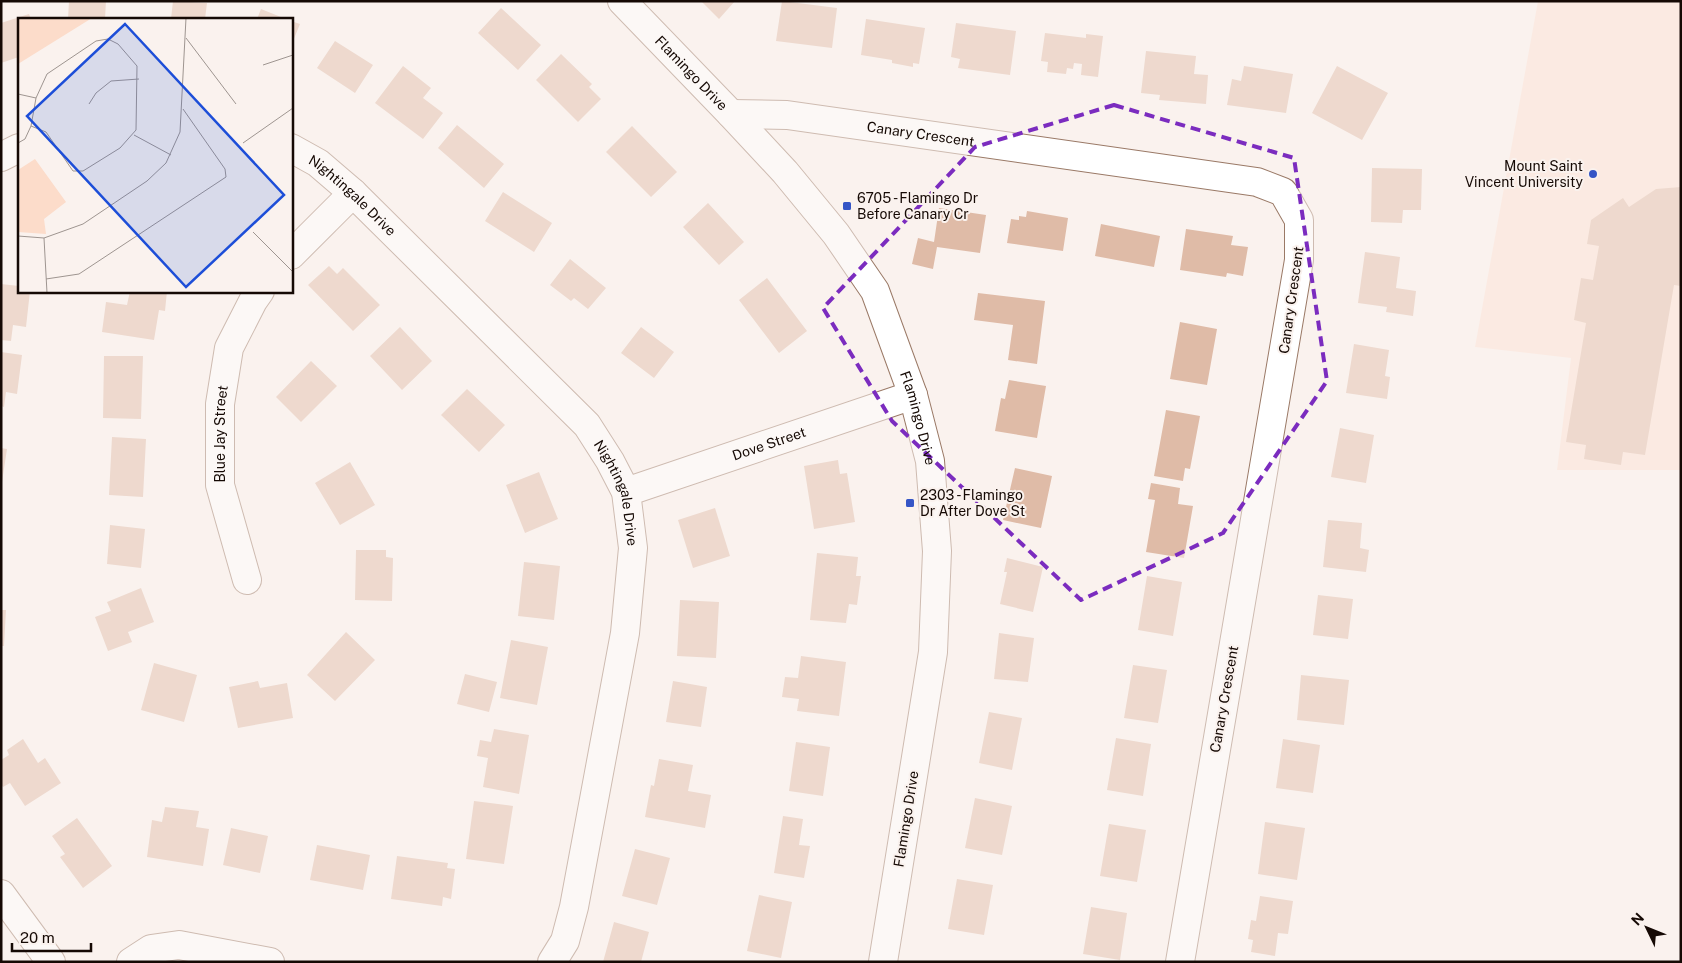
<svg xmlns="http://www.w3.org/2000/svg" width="1682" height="963" font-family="'Public Sans',sans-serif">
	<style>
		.built { fill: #fde1d3 }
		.building { fill: #dfbba7 }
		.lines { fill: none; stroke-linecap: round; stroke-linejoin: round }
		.minor-casing { stroke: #9a7966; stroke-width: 30 }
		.minor { stroke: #fff; stroke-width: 28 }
		.marked { fill: none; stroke: #7b2cbf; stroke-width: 4; stroke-dasharray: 10 6; stroke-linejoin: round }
		.poi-dot { fill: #3555c6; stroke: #faf2ee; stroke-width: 2 }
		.labels { text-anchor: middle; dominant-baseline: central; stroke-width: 4; stroke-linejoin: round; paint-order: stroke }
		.street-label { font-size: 14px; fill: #150904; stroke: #faf2ee }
		.poi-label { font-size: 14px; fill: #150904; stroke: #faf2ee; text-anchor: start }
		.inset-road { fill: none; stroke: #9e9590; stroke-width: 1 }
		.view { fill: #1d4ed8; fill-opacity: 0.15; stroke: #1d4ed8; stroke-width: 2.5 }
		.inset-edge { fill: none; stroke: #150904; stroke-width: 2.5 }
	</style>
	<rect width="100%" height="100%" fill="#faf2ee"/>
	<path class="built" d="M 1538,1 L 1681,1 L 1681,470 L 1557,470 L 1571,358 L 1475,347 Z"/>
	<path class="building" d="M 69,1 L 106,1 L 105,19 L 68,19 Z
		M 173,1 L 207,3 L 205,19 L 171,19 Z
		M 701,1 L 735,1 L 719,19 Z
		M 782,1 L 837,8 L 832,48 L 776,41 Z
		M 501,8 L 541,45 L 518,70 L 478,33 Z
		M 261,9 L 286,19 L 257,19 Z
		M 29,14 L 31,19 L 19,19 L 19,57 L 1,63 L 1,23 Z
		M 866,19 L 925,28 L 919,64 L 913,63 L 913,67 L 892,63 L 892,60 L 861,55 Z
		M 291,21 L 300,24 L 291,46 Z
		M 956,23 L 1016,31 L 1010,75 L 958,68 L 960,59 L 951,57 Z
		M 1045,33 L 1086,38 L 1086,34 L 1103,36 L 1098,77 L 1081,75 L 1082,64 L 1074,63 L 1073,69 L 1067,68 L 1066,74 L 1047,72 L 1048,62 L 1041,61 Z
		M 335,41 L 373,65 L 355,93 L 317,68 Z
		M 1146,51 L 1196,56 L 1194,74 L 1208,75 L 1206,104 L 1159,100 L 1160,95 L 1141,93 Z
		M 561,54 L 592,84 L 589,87 L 601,99 L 578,122 L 536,80 Z
		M 403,66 L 431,88 L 423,98 L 443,113 L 423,139 L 375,103 Z
		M 1244,66 L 1293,74 L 1286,113 L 1227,105 L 1232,79 L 1241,81 Z
		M 1337,66 L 1388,93 L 1362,140 L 1312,113 Z
		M 457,125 L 504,164 L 484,188 L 438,148 Z
		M 632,126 L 677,172 L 651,197 L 606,152 Z
		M 1372,168 L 1422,169 L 1421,210 L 1403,210 L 1402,223 L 1371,222 Z
		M 1681,187 L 1681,286 L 1674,285 L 1645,455 L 1623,452 L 1621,465 L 1584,459 L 1586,445 L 1566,442 L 1586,323 L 1574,320 L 1581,278 L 1593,280 L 1599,246 L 1587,244 L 1591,220 L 1623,198 L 1629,207 L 1656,189 Z
		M 503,192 L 552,223 L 534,252 L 485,221 Z
		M 708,203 L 744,242 L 719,265 L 683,227 Z
		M 939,208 L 986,215 L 980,253 L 937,247 L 933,269 L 912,264 L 918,238 L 934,242 Z
		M 1027,211 L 1068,218 L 1063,251 L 1007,243 L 1011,219 L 1019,220 L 1019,216 L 1026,217 Z
		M 1101,224 L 1160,236 L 1154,267 L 1095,256 Z
		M 1186,229 L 1233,236 L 1231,245 L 1248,247 L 1243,276 L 1227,273 L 1226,277 L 1180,270 Z
		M 1365,252 L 1400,257 L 1396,288 L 1416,291 L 1413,316 L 1386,312 L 1387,307 L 1358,303 Z
		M 570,259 L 606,288 L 588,309 L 574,298 L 571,301 L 550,285 Z
		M 329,266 L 337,274 L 343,268 L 380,305 L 353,331 L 308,285 Z
		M 767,278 L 807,331 L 779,353 L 739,300 Z
		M 1,284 L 19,286 L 19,291 L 30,291 L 26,327 L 13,325 L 11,341 L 1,340 Z
		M 130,291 L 167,291 L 165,311 L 159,310 L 154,340 L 102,332 L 106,302 L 127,305 Z
		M 978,293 L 1045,301 L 1037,364 L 1008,360 L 1013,325 L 974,320 Z
		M 1180,322 L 1217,329 L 1207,385 L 1170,379 Z
		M 400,327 L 432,361 L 402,390 L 370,356 Z
		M 641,327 L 674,352 L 654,378 L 621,353 Z
		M 1354,344 L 1389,350 L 1385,376 L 1390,377 L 1387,399 L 1346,393 Z
		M 1,352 L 22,355 L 17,394 L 6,392 L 4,407 L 1,406 Z
		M 104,356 L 143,356 L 141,419 L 103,418 Z
		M 311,361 L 337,386 L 301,422 L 276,397 Z
		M 1009,380 L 1046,386 L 1037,438 L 995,431 L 1001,398 L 1005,399 Z
		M 467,389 L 505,425 L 479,452 L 441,415 Z
		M 1166,410 L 1200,416 L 1190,469 L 1185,468 L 1183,481 L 1154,476 Z
		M 1340,428 L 1374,435 L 1366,483 L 1331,477 Z
		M 112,437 L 146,439 L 143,497 L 109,495 Z
		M 1,448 L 7,449 L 2,482 L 1,482 Z
		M 838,460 L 840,474 L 847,473 L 855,522 L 814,529 L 804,466 Z
		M 350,462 L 375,505 L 340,525 L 315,483 Z
		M 1015,468 L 1052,476 L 1041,528 L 1003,520 Z
		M 539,472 L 558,519 L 525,533 L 506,485 Z
		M 1151,483 L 1180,488 L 1178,504 L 1193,506 L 1184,558 L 1146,552 L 1155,500 L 1148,499 Z
		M 715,508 L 730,556 L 693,568 L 678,520 Z
		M 1328,520 L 1362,523 L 1360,548 L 1369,550 L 1366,572 L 1323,567 Z
		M 110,525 L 145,529 L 141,568 L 107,564 Z
		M 356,550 L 386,550 L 386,557 L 393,558 L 392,601 L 355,600 Z
		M 817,553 L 858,557 L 856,576 L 861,576 L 857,605 L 849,604 L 846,623 L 810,620 Z
		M 1007,558 L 1043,567 L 1033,612 L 1000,604 L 1007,572 L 1004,572 Z
		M 524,562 L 560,566 L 554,620 L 518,616 Z
		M 1147,576 L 1182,582 L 1173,636 L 1138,630 Z
		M 141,588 L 154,622 L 128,632 L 132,642 L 108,651 L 95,617 L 111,611 L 107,602 Z
		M 1318,595 L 1353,599 L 1348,639 L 1313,635 Z
		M 680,600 L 719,602 L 716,658 L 677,656 Z
		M 1,610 L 6,610 L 4,646 L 1,646 Z
		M 346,632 L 375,660 L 335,701 L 307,675 Z
		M 999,633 L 1034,638 L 1028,682 L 994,679 Z
		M 511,640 L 548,647 L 537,705 L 500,698 Z
		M 801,656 L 846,662 L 839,716 L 797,711 L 799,699 L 782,697 L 785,677 L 798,678 Z
		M 154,663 L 197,675 L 184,722 L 141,710 Z
		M 1133,665 L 1167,670 L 1158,723 L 1124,718 Z
		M 465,674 L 497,682 L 489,712 L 457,704 Z
		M 1301,675 L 1349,680 L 1344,725 L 1297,720 Z
		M 258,681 L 260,688 L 287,683 L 293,718 L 238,728 L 229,687 Z
		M 673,681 L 707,687 L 701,727 L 666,722 Z
		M 989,712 L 1022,718 L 1012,770 L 979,763 Z
		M 494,729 L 529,735 L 519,794 L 483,787 L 488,758 L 477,756 L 480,740 L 491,742 Z
		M 1116,738 L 1151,744 L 1143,796 L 1107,790 Z
		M 23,739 L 38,763 L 45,758 L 61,783 L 25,806 L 10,783 L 3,787 L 1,784 L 1,760 L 9,755 L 7,750 Z
		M 1283,739 L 1320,745 L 1313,793 L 1276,788 Z
		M 796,742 L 830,747 L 823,796 L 789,791 Z
		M 659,759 L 693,765 L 688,791 L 711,795 L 705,828 L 645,817 L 651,785 L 654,786 Z
		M 975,798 L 1012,806 L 1002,855 L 965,848 Z
		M 474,801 L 513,806 L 504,864 L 466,859 Z
		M 165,807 L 199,811 L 196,827 L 209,829 L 203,866 L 147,857 L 152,820 L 162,822 Z
		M 783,816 L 803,819 L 799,845 L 810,846 L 804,878 L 774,873 Z
		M 77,818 L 112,866 L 83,888 L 60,857 L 65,854 L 52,836 Z
		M 1265,822 L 1305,828 L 1297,880 L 1258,874 Z
		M 1109,824 L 1146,830 L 1137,882 L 1100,876 Z
		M 231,828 L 268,836 L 260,873 L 223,865 Z
		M 317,845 L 370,855 L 363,890 L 310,880 Z
		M 635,849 L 670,858 L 657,905 L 622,896 Z
		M 397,856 L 448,863 L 447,868 L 455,869 L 451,899 L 443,897 L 442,906 L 391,899 Z
		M 957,879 L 993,885 L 984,935 L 948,929 Z
		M 759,895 L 792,902 L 781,958 L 747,951 Z
		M 1260,896 L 1293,901 L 1288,934 L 1278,933 L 1275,956 L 1251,952 L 1253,940 L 1248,939 L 1251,920 L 1256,921 Z
		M 1091,907 L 1127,913 L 1120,960 L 1083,954 Z
		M 614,922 L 649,932 L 641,962 L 603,962 Z"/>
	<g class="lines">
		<defs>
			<g id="minor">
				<path id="s1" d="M 622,1 L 731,114 L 785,172 L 836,234 L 875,291 L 913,395 L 930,461 L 937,551 L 933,652 L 883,962"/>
				<path id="s2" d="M 731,114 L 787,115 L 1257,182 L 1283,192 L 1299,220 L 1299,260 L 1180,962"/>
				<path id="s3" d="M 291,148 L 318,163 L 353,193 L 587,425 L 610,461 L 626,492 L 633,548 L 625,633 L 574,907 L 565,941 L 552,962"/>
				<path d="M 1,157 L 19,148"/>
				<path d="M 291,255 L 353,193"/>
				<path id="s4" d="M 626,492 L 913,395"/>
				<path id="s5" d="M 247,580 L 220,485 L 220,404 L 229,348 L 253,301 L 260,291"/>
				<path d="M 1,894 L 51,962"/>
				<path d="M 131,962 L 151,949 L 179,945 L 270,962"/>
			</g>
		</defs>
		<use href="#minor" class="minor-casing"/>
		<use href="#minor" class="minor"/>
	</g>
	<path d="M0 0H1682V963H0ZM 1114,105 L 1294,158 L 1327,381 L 1223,533 L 1081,600 L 892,421 L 823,308 L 975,147 Z" fill="#faf2ee" fill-opacity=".55" fill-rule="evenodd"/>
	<path class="marked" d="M 1114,105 L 1294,158 L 1327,381 L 1223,533 L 1081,600 L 892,421 L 823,308 L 975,147 Z"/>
	<g class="poi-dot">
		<circle cx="1593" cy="174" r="5"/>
		<rect x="842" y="201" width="10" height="10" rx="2.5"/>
		<rect x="905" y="498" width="10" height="10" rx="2.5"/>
	</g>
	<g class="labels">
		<g class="street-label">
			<text stroke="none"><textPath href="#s1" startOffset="100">Flamingo Drive</textPath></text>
			<text stroke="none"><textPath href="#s2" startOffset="191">Canary Crescent</textPath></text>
			<text stroke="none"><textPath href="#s3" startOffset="78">Nightingale Drive</textPath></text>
			<text transform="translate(1291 300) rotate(-82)">Canary Crescent</text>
			<text stroke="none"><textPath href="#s1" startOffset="520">Flamingo Drive</textPath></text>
			<text stroke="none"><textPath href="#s5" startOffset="150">Blue Jay Street</textPath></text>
			<text stroke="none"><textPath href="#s4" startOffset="151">Dove Street</textPath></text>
			<text stroke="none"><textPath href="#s3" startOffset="482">Nightingale Drive</textPath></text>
			<text transform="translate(1224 699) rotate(-80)">Canary Crescent</text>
			<text transform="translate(906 819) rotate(-81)">Flamingo Drive</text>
		</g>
		<g class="poi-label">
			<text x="1583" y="166" text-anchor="end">Mount Saint<tspan x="1583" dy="16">Vincent University</tspan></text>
			<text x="857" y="198">6705 - Flamingo Dr<tspan x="857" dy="16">Before Canary Cr</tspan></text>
			<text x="920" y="495">2303 - Flamingo<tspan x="920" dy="16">Dr After Dove St</tspan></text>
		</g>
	</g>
	<g transform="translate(18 18)">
		<rect width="275" height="275" fill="#faf2ee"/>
		<path d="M 0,0 L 74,0 L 0,46 ZM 17,141 L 48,184 L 26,201 L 28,216 L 0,214 L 0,152 Z" fill="#fcdcca"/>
		<path class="inset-road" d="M 168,20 L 218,86M 90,21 L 100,26 L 119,48 L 118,112 L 102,130 L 65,153 L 55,153 L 28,114 L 13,108 L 18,80 L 29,56 L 78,23 ZM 245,47 L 275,37M 0,76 L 18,80M 71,86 L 78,75 L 93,63 L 121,61M 116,117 L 153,137M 0,125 L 7,121 L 13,108M 225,125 L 275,90M 235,214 L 275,254M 0,218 L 26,220 L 65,206 L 129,163 L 148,145 L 162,114 L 168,0M 26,220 L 29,275M 28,261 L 61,256 L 208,159 L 207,151 L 165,91"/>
		<path class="view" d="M 107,6 L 266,177 L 168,269 L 9,98 Z"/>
		<rect width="275" height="275" class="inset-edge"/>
	</g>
	<rect width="1682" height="963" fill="none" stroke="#150904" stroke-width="5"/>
	<g transform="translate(1647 928) rotate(313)" stroke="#faf2ee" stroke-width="4" paint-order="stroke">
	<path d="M0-4L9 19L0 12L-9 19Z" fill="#150904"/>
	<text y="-8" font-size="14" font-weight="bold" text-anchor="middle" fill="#150904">N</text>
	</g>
	<path d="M12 943v8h79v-8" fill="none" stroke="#150904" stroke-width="2.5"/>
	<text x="20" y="943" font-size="15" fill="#150904" stroke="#faf2ee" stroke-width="4" paint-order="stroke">20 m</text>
</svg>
